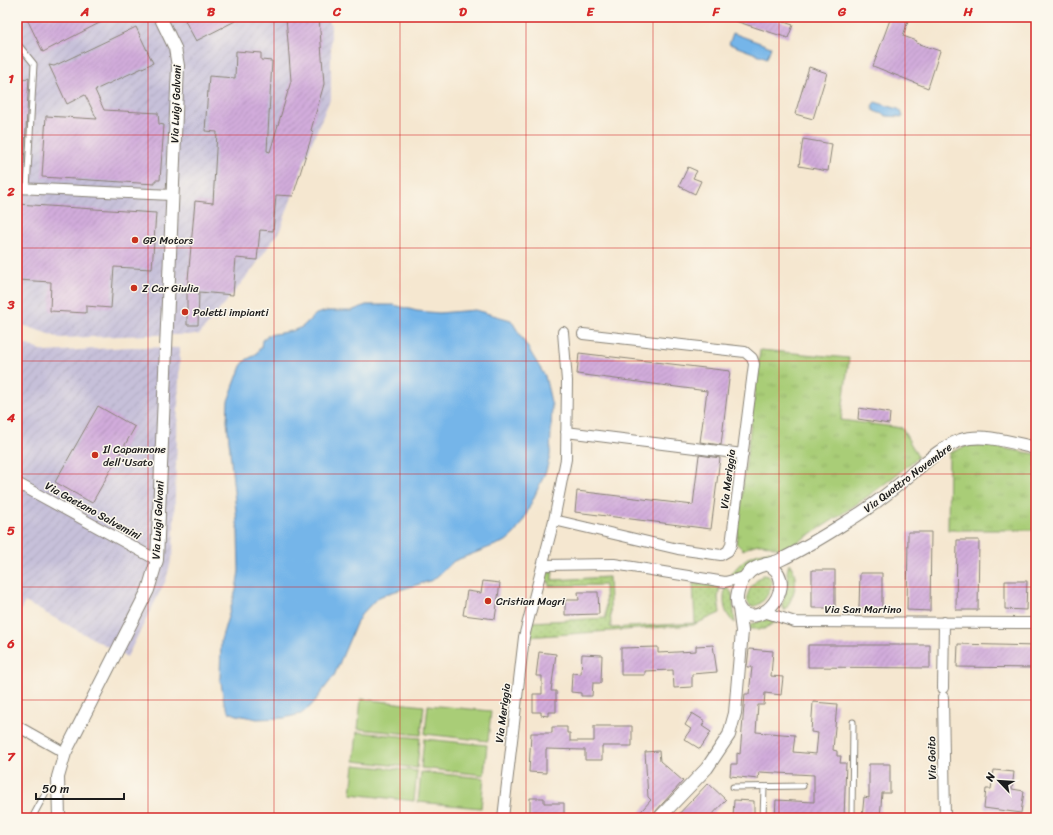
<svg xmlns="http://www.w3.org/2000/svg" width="1053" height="835" font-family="Sriracha,sans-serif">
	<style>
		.industrial { fill: url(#industrial-furrows) }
		.grass { fill: url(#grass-dots); stroke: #62744a }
		.park { fill: url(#park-tufts); stroke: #62744a }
		.pitch { fill: #a9cd77; stroke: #62744a }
		.water { fill: #74b5e9; stroke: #486882 }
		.building { fill: url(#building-hatch) }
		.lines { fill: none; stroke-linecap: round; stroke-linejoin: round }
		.service-casing { stroke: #888276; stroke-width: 7 }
		.minor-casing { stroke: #888276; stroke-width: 12 }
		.tertiary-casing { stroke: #888276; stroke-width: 14 }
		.service { stroke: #fff; stroke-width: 5 }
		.minor { stroke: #fff; stroke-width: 10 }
		.tertiary { stroke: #fff; stroke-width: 12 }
		.grid { fill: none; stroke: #d62828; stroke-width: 1; stroke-opacity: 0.55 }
		.poi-dot { fill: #c8321e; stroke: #fbf7ec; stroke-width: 1.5 }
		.labels { text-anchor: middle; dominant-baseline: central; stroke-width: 3; stroke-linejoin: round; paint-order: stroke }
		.street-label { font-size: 11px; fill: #1c1c1c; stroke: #fbf7ec }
		.poi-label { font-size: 11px; fill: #1c1c1c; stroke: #fbf7ec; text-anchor: start }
		.neatline { fill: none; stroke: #d62828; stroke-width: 1.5 }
		.grid-label { font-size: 13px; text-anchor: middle; font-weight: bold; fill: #d62828 }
	</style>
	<defs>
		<pattern id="industrial-furrows" width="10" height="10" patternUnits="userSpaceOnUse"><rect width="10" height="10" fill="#c6c0d9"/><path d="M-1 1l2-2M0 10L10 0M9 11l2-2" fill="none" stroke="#aaa4ba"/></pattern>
		<pattern id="grass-dots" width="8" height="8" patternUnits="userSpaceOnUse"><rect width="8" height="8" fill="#a9cd77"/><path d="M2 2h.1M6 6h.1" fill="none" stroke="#91af66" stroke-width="1.8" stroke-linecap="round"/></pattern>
		<pattern id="park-tufts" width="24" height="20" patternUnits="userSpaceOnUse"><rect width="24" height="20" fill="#a9cd77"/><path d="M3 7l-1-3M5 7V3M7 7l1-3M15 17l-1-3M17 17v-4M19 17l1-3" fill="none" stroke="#91af66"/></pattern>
		<pattern id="building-hatch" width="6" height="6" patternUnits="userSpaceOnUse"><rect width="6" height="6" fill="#d1acdb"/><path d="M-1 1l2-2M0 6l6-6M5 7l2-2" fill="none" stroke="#b393bb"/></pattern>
	</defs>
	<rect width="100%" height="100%" fill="#fbf7ec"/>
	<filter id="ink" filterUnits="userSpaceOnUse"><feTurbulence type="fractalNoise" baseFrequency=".025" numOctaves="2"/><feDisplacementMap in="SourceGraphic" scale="8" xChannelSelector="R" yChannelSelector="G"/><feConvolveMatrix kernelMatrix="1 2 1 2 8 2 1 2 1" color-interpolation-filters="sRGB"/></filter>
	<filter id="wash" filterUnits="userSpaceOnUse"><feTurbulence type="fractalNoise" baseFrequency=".012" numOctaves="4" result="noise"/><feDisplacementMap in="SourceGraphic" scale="16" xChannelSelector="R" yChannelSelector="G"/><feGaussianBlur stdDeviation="0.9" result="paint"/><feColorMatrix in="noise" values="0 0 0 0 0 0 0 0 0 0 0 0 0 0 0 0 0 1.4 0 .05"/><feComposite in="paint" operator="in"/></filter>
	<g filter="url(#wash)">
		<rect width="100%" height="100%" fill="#f5e7d0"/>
		<path class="industrial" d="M 17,17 L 327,17 L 331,25 L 331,97 L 310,147 L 280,230 L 252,270 L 199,335 L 149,335 L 60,338 L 17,323 Z
			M 17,341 L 46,352 L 129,347 L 180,348 L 173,554 L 166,580 L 127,657 L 25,602 L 17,616 Z"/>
		<path class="grass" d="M 768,551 L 778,554 L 740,573 L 731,575 C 740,561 752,553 768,551 Z
			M 789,563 C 801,579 794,595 785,611 L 782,605 L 788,583 L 787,572 Z
			M 547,571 L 553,571 L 552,580 L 609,577 L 611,628 L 695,623 L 693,583 L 712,583 L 720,585 L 718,598 L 720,613 L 693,625 L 527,637 L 531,622 L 606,618 L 605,585 L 549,586 L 549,582 L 541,579 L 544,572 Z
			M 763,575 L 768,576 L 772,581 C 771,592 762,608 750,606 C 742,595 754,581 763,575 Z
			M 726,586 L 732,593 L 735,623 C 723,614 722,599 726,586 Z
			M 768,619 L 777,621 L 764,629 L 747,629 L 751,624 Z"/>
		<path class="park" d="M 760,350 L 849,358 L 841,420 L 902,428 L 918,457 C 875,494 831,522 783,551 C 765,544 762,540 743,550 L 736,543 Z
			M 969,445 L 984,445 L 1036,454 L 1036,530 L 948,530 L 949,453 Z"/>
		<path class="pitch" d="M 361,699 L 424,706 L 421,735 L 358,729 Z
			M 428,705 L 491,711 L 488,741 L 425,734 Z
			M 357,732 L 420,738 L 417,768 L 354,761 Z
			M 424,739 L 487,745 L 484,775 L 421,768 Z
			M 354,765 L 417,771 L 414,801 L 351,794 Z
			M 421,772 L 484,778 L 481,808 L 418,802 Z"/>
		<path class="water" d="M 733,33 L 771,47 L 767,58 L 729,44 Z
			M 875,102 L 898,109 L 901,111 L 903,117 L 887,116 L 874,111 L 872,106 Z
			M 366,305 L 394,305 L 417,311 L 439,313 L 475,310 L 511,320 L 545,376 L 552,406 L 550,456 L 546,471 L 524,519 L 515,533 L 506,541 L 454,561 L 433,580 L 386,594 L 377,598 L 361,615 L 356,624 L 334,676 L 311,706 L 301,714 L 284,718 L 257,719 L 237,715 L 229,712 L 224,702 L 220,677 L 221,640 L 236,590 L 239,571 L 238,532 L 227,421 L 228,401 L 241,366 L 246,360 L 255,355 L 261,347 L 262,340 L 269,335 L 292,331 L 302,327 L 316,314 L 327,311 L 351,311 Z"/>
		<g id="blocks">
			<path class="building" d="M 26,17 L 111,17 L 43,52 Z
				M 192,17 L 243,17 L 196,41 L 185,21 Z
				M 286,17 L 319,17 L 324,84 L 311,130 L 313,132 L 293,196 L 276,195 L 273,231 L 260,230 L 257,260 L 236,258 L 233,295 L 199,292 L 198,325 L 187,325 L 187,291 L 195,201 L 213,203 L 217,132 L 205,131 L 209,76 L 235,78 L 236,51 L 261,53 L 261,60 L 272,61 L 267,151 L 270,152 L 291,81 Z
				M 730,17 L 768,17 L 793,25 L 788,38 L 729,19 Z
				M 891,17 L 908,21 L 903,36 L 917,41 L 916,43 L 940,51 L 928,88 L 873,66 Z
				M 136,27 L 153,63 L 95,90 L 104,110 L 158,113 L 159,124 L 164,125 L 160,180 L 155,180 L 155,184 L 42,177 L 46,116 L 97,119 L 85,95 L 67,104 L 49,65 L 54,66 Z
				M 809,67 L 827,73 L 813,119 L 795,114 Z
				M 29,77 L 24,164 L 17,164 L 17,83 Z
				M 803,139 L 832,144 L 828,171 L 799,166 Z
				M 688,167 L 697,171 L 693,178 L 701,181 L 695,194 L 679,186 Z
				M 17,204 L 156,213 L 152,269 L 114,267 L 111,308 L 86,306 L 86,313 L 50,311 L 51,282 L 17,280 Z
				M 579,353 L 730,371 L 721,445 L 700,442 L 707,391 L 577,374 Z
				M 98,406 L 135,427 L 92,503 L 55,482 Z
				M 859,408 L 890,413 L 889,424 L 858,419 Z
				M 699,455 L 720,458 L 711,529 L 575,512 L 577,491 L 693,505 Z
				M 908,532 L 931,532 L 930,611 L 907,610 Z
				M 957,540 L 979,540 L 978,610 L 956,610 Z
				M 812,570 L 835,570 L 835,608 L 812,608 Z
				M 860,573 L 882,573 L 882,608 L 859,608 Z
				M 483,581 L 500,583 L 495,619 L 463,615 L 467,591 L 481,593 Z
				M 1005,581 L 1027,581 L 1026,610 L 1005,609 Z
				M 578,592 L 598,592 L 599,614 L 565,615 L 565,600 L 579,600 Z
				M 958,644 L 1036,646 L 1036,668 L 957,667 Z
				M 713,645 L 717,672 L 692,674 L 692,687 L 674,688 L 673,670 L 645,671 L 645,675 L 621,675 L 621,648 L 658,647 L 658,653 L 696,651 L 696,646 Z
				M 808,645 L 930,645 L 930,668 L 808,667 Z
				M 749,649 L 773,651 L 771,676 L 783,677 L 781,695 L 765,693 L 764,705 L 758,705 L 756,732 L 795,735 L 793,752 L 816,754 L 818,733 L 811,732 L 813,702 L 837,704 L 833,750 L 837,751 L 837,756 L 841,756 L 840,763 L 846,763 L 844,818 L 800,816 L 800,818 L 775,818 L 776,800 L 814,802 L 814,775 L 759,772 L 758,779 L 730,776 L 731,764 L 737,764 L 737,753 L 740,754 L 745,694 L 749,694 L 752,667 L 747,667 Z
				M 539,652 L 556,654 L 551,691 L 556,691 L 556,712 L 548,712 L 548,716 L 541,715 L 541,712 L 533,712 L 533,694 L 542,694 L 542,676 L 536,676 Z
				M 582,654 L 602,655 L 601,683 L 593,683 L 592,696 L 581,696 L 581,693 L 571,692 L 572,673 L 581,674 Z
				M 692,713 L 705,721 L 702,726 L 711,732 L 700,749 L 684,739 L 691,729 L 685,725 Z
				M 594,726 L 632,726 L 632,746 L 602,746 L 602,760 L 585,760 L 585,750 L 546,749 L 546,773 L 529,772 L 531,733 L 552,733 L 552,727 L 567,727 L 567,733 L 570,733 L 570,741 L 594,741 Z
				M 659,751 L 660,761 L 683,781 L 654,813 L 652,818 L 635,818 L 651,800 L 648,797 L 645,752 Z
				M 869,764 L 890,764 L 890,793 L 882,793 L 880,818 L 862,818 L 864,797 L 869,798 Z
				M 994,770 L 1014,772 L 1012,789 L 1024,791 L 1021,813 L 984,808 L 986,789 L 991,789 Z
				M 708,783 L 726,800 L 709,818 L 675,818 Z
				M 530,798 L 544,798 L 544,803 L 564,803 L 564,818 L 530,818 Z
				M 734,800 L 754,801 L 754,818 L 733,818 Z"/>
		</g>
	</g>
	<g filter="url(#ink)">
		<use href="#blocks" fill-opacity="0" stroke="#888276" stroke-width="1"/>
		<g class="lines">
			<defs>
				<path id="service" d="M 17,43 L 34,64 L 27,189
					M 733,787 L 803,786
					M 32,818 L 45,794
					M 763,818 L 764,787
					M 852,818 L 853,722"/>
				<path id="minor" d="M 17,188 L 172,195
					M 566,432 L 743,454
					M 17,483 L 157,560
					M 554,520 L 566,459 L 567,381 L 563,332
					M 543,565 L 614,564 L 725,582 L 745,577
					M 764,612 L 795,622 L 1036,623
					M 943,688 L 944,622
					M 943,697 L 945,818
					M 17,726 L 65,753
					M 503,818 L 524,637 L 554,520 L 678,549 L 721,555 L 728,551 L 731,545 L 754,364 L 752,358 L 745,352 L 583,334"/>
				<path id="tertiary" d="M 766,564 C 800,577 768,625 745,614 C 731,607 738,586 745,577 C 754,564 767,566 780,560 C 803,549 826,535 848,521 C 870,508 890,492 909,476 C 925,463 941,447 961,440 C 984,433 1013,443 1036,448
					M 59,818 L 58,777 L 65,753 L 148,590 L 157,560 L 178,66 L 175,48 L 160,17
					M 659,818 L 707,768 L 729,735 L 735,713 L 742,631 L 739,608"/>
			</defs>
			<use href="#service" class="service-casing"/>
			<use href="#minor" class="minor-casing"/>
			<use href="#tertiary" class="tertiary-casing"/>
			<use href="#service" class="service"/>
			<use href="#minor" class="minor"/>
			<use href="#tertiary" class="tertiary"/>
		</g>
	</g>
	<path class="grid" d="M 148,17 L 148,818M 274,17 L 274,818M 400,17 L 400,818M 526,17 L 526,818M 653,17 L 653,818M 779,17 L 779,818M 905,17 L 905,818M 17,135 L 1036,135M 17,248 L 1036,248M 17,361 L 1036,361M 17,474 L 1036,474M 17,587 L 1036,587M 17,700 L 1036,700"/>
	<g class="poi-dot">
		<circle cx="135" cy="240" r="4"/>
		<circle cx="134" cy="288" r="4"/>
		<circle cx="185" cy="312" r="4"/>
		<circle cx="95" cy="455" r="4"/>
		<circle cx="488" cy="601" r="4"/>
	</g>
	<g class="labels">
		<g class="street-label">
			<text transform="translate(176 104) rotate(-88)">Via Luigi Galvani</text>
			<text transform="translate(908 478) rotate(-37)">Via Quattro Novembre</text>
			<text transform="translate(728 479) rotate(-83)">Via Meriggia</text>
			<text transform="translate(93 511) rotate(29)">Via Gaetano Salvemini</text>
			<text transform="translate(158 520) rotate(-87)">Via Luigi Galvani</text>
			<text x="863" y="609">Via San Martino</text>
			<text transform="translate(503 713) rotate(-83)">Via Meriggia</text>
			<text transform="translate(932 758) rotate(-91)">Via Goito</text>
		</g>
		<g class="poi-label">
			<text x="143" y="240">GP Motors</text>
			<text x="142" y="288">Z Car Giulia</text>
			<text x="193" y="312">Poletti impianti</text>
			<text x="103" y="449">Il Capannone<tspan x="103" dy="13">dell'Usato</tspan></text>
			<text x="496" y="601">Cristian Magri</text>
		</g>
	</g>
	<rect width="1053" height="835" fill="none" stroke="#fbf7ec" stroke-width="44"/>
	<g transform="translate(999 781) rotate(295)" stroke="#fbf7ec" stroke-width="3" paint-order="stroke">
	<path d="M0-3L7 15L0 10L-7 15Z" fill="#1c1c1c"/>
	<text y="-6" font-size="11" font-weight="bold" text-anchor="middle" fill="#1c1c1c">N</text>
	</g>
	<path d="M36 793v6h88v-6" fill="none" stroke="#1c1c1c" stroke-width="2"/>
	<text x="42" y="793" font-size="12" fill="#1c1c1c" stroke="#fbf7ec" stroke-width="3" paint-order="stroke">50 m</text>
	<rect x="22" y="22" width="1009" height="791" class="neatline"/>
	<g class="grid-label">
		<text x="85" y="16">A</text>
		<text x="211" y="16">B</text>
		<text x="337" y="16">C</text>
		<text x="463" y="16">D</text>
		<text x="590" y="16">E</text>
		<text x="716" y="16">F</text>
		<text x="842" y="16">G</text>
		<text x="968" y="16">H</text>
		<text x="11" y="83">1</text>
		<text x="11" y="196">2</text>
		<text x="11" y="309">3</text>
		<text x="11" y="422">4</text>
		<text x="11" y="535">5</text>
		<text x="11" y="648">6</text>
		<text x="11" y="761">7</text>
	</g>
</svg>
